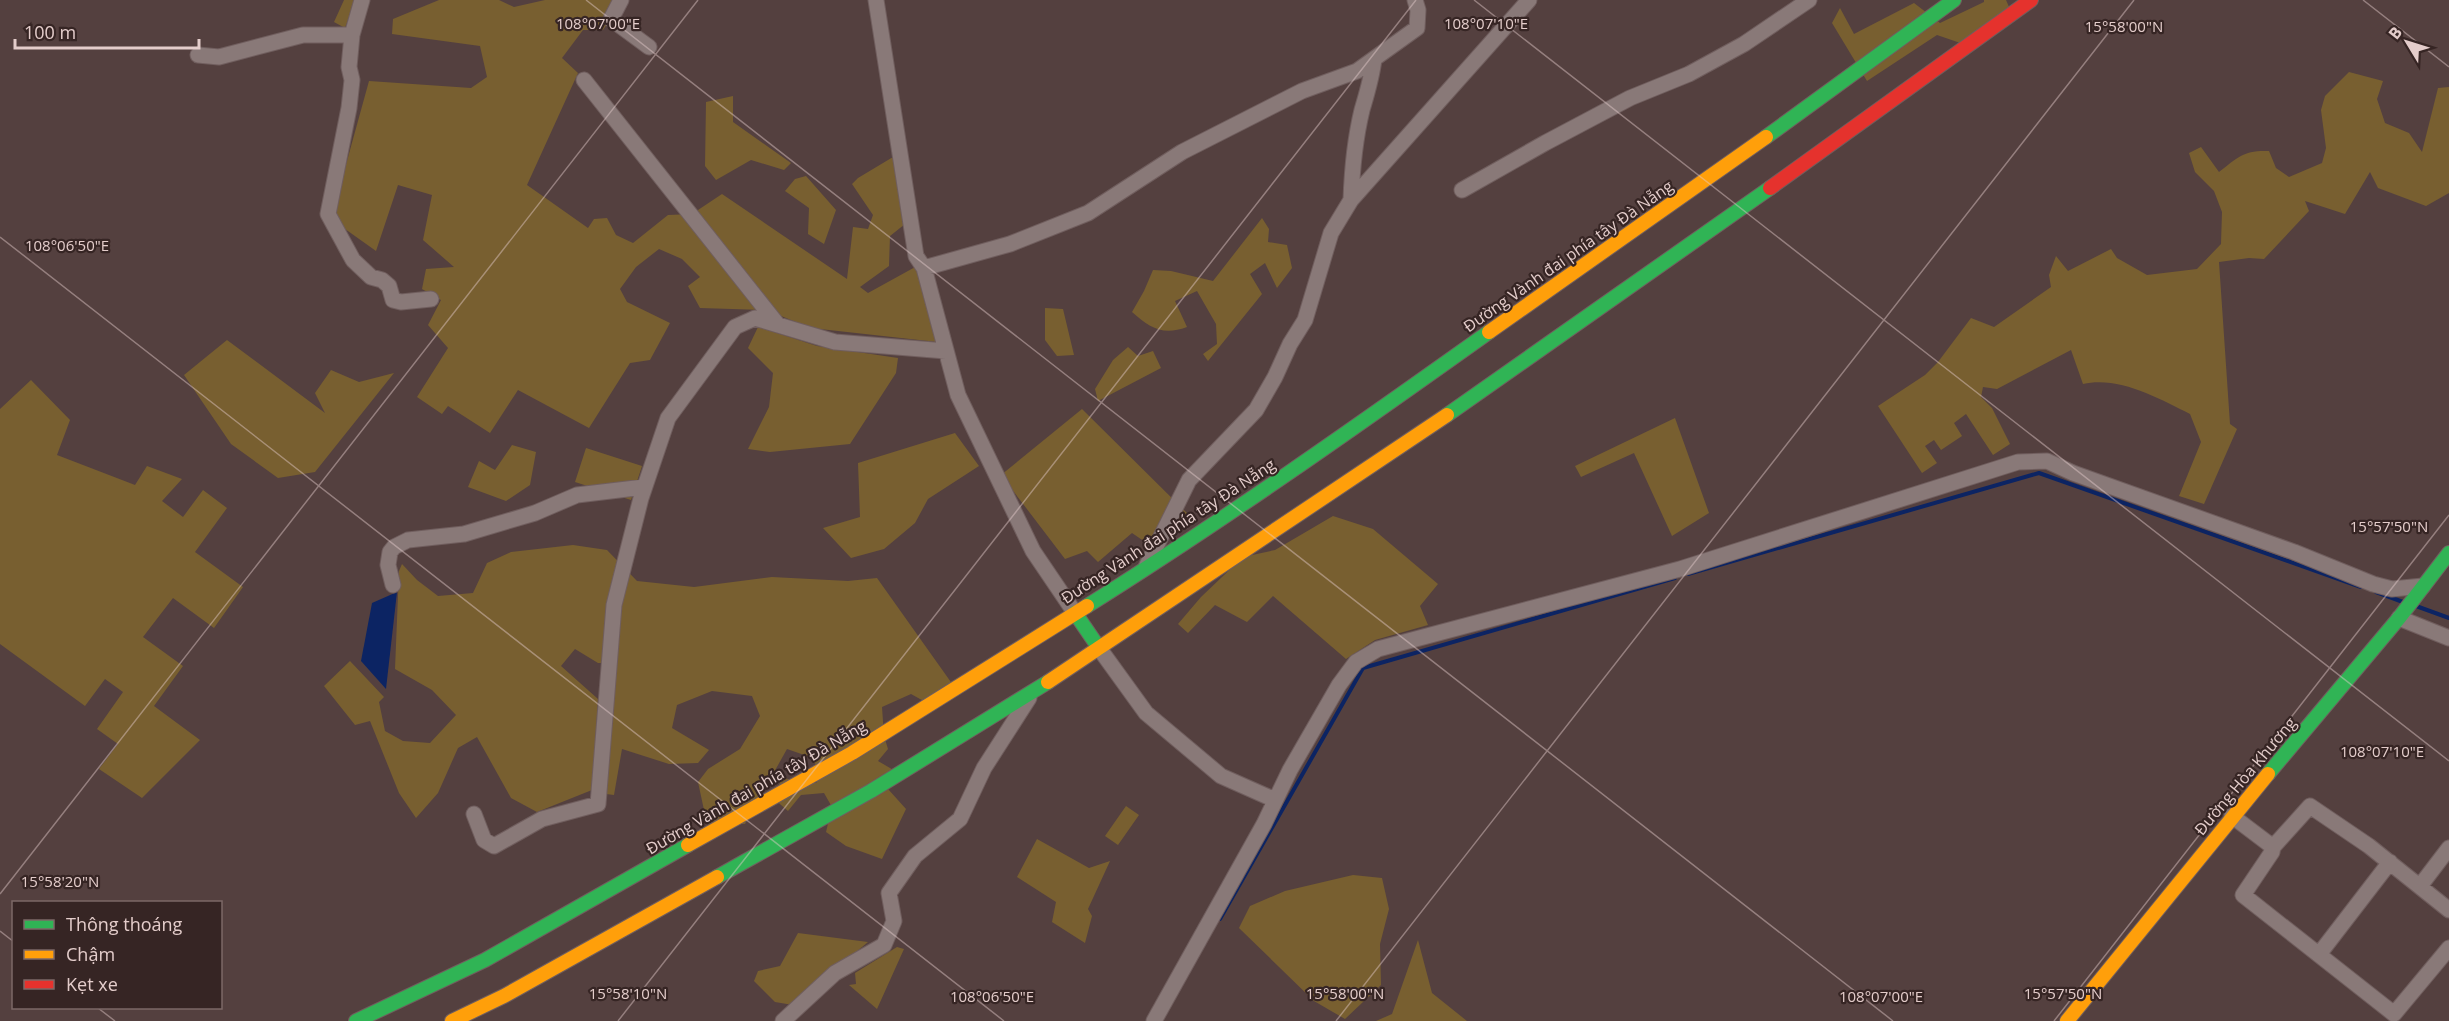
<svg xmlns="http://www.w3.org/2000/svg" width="2449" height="1021" font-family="'Open Sans',sans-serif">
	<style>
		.green { fill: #785f30 }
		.water { fill: #0c2463 }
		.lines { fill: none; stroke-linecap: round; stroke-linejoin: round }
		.stream { stroke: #0c2463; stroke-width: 4 }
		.street-casing { stroke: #705e5e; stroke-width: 17 }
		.fast-casing { stroke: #705e5e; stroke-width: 16 }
		.slow-casing { stroke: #705e5e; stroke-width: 16 }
		.jam-casing { stroke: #705e5e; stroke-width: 16 }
		.street { stroke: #897978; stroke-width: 15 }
		.fast { stroke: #30b455; stroke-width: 14 }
		.slow { stroke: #ff9f0a; stroke-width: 14 }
		.jam { stroke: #e5322d; stroke-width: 14 }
		.ticks { fill: none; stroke: #e4cdcb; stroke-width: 1.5; stroke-opacity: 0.45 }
		.labels { text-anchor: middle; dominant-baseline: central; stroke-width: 4.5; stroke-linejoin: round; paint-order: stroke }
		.street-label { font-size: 16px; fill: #e4cdcb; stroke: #362524 }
		.ticks-label { font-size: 15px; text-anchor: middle; fill: #e4cdcb; stroke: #362524; stroke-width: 4.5; stroke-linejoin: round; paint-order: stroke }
	</style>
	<rect width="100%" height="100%" fill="#54403f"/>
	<path class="green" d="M 344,0 L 355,0 L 345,28 L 334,22 Z
		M 439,0 L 499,0 L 514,7 L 545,0 L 623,0 L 603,30 L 583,30 L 562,58 L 578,73 L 527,185 L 588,228 L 594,219 L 607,218 L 616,235 L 633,243 L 668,215 L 692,214 L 722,194 L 847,279 L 853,227 L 868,229 L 873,215 L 852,184 L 858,178 L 893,157 L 905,224 L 890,236 L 889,266 L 860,287 L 868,293 L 917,266 L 937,342 L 811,328 L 766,310 L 700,308 L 688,286 L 700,277 L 682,259 L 659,249 L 636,267 L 620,289 L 627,302 L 670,323 L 650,360 L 630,363 L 589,428 L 518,390 L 490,433 L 448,406 L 442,414 L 417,397 L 448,348 L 428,325 L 441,300 L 422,289 L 426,269 L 454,267 L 423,240 L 432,195 L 398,185 L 376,251 L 331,219 L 369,81 L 471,88 L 487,77 L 480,46 L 392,34 L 393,19 Z
		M 1984,0 L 2006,0 L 2013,16 L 1972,47 L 1937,35 L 1867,81 L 1832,23 L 1840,8 L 1854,34 L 1914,3 L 1940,23 L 1984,2 Z
		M 2349,72 L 2383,81 L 2377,99 L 2385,123 L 2409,133 L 2422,152 L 2438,88 L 2449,87 L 2449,193 L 2426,206 L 2378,188 L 2370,172 L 2345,214 L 2305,201 L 2309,211 L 2264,259 L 2249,258 L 2219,262 L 2230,424 L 2237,429 L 2204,504 L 2179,496 L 2201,442 L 2190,414 C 2158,398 2119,376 2083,384 L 2071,350 L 1997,389 L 1983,387 L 1981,397 L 1992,408 L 2010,444 L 1993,455 L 1966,414 L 1954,423 L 1962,436 L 1941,450 L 1934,440 L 1925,446 L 1937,463 L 1922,473 L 1878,406 L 1925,375 L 1938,362 L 1971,318 L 1994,327 L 2051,287 L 2049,275 L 2056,256 L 2068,271 L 2111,249 L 2117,258 L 2147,275 L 2197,269 L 2221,244 L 2222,212 L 2214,191 L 2195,172 L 2189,153 L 2201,147 L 2219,172 C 2238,157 2244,150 2269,151 L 2276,168 L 2289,177 L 2322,163 L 2326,148 L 2321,110 L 2325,96 Z
		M 733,96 L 733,122 L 791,163 L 784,170 L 751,160 L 716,180 L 705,166 L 706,102 Z
		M 806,176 L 836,210 L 824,244 L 808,234 L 809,208 L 785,191 L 795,179 Z
		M 1262,218 L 1269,229 L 1268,242 L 1287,245 L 1292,268 L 1277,288 L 1265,263 L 1250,274 L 1262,294 L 1208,361 L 1203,354 L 1217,344 L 1216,324 L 1197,291 L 1175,301 L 1187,327 C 1163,336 1150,328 1132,312 L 1144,291 L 1153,270 L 1171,271 L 1213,281 Z
		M 1045,308 L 1063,309 L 1074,355 L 1057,356 L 1045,340 Z
		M 758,327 L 817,346 L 898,358 L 896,373 L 850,444 L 770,452 L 748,449 L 769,407 L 773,373 L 748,348 Z
		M 227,340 L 325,413 L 315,393 L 331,370 L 359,382 L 394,373 L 315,472 L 278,478 L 231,444 L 184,375 Z
		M 1128,347 L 1138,356 L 1153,351 L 1161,368 L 1098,401 L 1095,389 L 1113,360 Z
		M 31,380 L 70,420 L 57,455 L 135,485 L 147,466 L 182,479 L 162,501 L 183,517 L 203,490 L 227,508 L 195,552 L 243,587 L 214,628 L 173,598 L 143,637 L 183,666 L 154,706 L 200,740 L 142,798 L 99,769 L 118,744 L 97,729 L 123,692 L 105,679 L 85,706 L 0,644 L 0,409 Z
		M 1082,409 L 1189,515 L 1154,548 L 1132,533 L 1098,562 L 1087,551 L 1065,559 L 1001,475 Z
		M 1675,418 L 1709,513 L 1672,536 L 1634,453 L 1581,477 L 1575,466 Z
		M 955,433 L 979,466 L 928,499 L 915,523 L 884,549 L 851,558 L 823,528 L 860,517 L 858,463 Z
		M 512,445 L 536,452 L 530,485 L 506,501 L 468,487 L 479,461 L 495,470 Z
		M 586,448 L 642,466 L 631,500 L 575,482 Z
		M 1333,516 L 1373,529 L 1438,584 L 1420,606 L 1428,625 L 1375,640 L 1346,659 L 1273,596 L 1247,622 L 1215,605 L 1188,633 L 1178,624 L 1201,597 L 1243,557 L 1275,550 Z
		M 573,545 L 607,550 L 637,581 L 694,587 L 772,577 L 848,581 L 877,578 L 953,685 L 929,704 L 911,694 L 882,707 L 884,736 L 888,749 L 878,761 L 902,775 L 888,789 L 906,809 L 882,859 L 846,846 L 826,832 L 832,807 L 824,793 L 801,795 L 788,811 L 773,798 L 782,778 L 816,783 L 823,774 L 810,757 L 787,749 L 745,824 L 707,824 L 698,782 L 708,769 L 740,749 L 760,716 L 752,696 L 712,691 L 677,705 L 672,728 L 709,750 L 698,763 L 669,764 L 622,749 L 614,795 L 606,794 L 617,663 L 598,663 L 575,649 L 561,666 L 598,699 L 592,790 L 537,812 L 511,798 L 477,737 L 458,748 L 438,793 L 416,818 L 399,793 L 370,721 L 355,725 L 324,686 L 350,661 L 384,697 L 379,702 L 385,731 L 403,741 L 430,743 L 456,715 L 432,690 L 395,669 L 399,571 L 402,564 L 417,580 L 438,596 L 473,593 L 487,563 L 511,552 Z
		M 1126,806 L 1139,815 L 1118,845 L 1105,836 Z
		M 1037,839 L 1089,868 L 1110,861 L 1088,909 L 1092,916 L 1085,943 L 1052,922 L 1056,902 L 1017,877 Z
		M 1353,875 L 1382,878 L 1389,909 L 1380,944 L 1381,985 L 1345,1019 L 1314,1001 L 1239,928 L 1250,906 L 1285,891 Z
		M 798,933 L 868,942 L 793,1005 L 775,1002 L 754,981 L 758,971 L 780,966 Z
		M 1418,940 L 1432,993 L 1467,1021 L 1376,1021 L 1392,1014 Z
		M 897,947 L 904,949 L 877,1009 L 849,985 L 856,984 L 855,973 Z"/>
	<path class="water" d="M 397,592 L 386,689 L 361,661 L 372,603 Z"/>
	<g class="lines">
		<path class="stream" d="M 1688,574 L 2039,473 L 2361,587
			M 2376,592 L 2403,602
			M 2416,606 L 2449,618
			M 1220,919 L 1363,668 L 1675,578"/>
		<defs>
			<path id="street" d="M 362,0 L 352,35 L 349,67 L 352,80 L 349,108 L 328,214 L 353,260 L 371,277 L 382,280 L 389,286 L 393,300 L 401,302 L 431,299
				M 621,0 L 611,19 L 649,47
				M 876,0 L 916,256 L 924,268 L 958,395 L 1033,551 L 1075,613
				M 198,55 L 219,57 L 303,35 L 352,35
				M 584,80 L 778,325
				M 1462,190 L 1545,143 L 1630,98 L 1689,74 L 1744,44 L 1809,0
				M 1351,200 C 1352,170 1355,139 1362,110 C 1367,93 1372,77 1374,59
				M 924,268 L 1010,244 L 1088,213 L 1182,152 L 1302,91 L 1357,71 L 1417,28 L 1418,10 L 1415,0
				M 1146,567 L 1189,480 L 1256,410 L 1275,377 L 1290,344 L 1305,320 L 1331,233 L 1351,200 L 1529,0
				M 393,585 L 388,565 L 390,552 L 394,547 L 408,540 L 464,534 L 535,513 L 577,495 L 644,487
				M 2399,618 L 2449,638
				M 1099,648 L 1146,713 L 1221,776 L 1275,800
				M 474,814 L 484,840 L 494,846 L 542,819 L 598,804 L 614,605 L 641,498 L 668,418 L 735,327 L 755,318 L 835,342 L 946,351
				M 2232,816 L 2273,847
				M 2420,886 L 2449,848
				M 2449,910 L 2369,846 L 2310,806 L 2273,847 L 2272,852 L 2243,895 L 2394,1014 L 2449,948
				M 2320,953 L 2390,862
				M 783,1021 L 835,973 L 884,945 L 894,921 L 889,893 L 915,856 L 960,819 L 984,768 L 1029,698
				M 1154,1021 L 1264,824 L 1290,770 L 1339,685 L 1356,662 L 1378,649 L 1680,569 L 2018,462 L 2047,461 L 2073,473 L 2294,552 L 2373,584 L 2392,589 L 2423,586"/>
			<path id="fast" d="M 1766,137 L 1954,0
				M 1447,415 L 1770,188
				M 1087,606 C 1224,520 1357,426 1489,332
				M 1075,613 L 1099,648
				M 2268,774 L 2399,618 L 2449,553
				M 717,877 L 871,791 L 1048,682
				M 356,1021 L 485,960 L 688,845"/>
			<path id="slow" d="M 1489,332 L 1766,137
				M 1048,682 L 1447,415
				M 688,845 L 852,753 L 1087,606
				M 452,1021 L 504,996 L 717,877
				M 2067,1021 L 2268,774"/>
			<path id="jam" d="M 1770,188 L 2031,0"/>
		</defs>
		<use href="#street" class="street-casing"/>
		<use href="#fast" class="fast-casing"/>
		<use href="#slow" class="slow-casing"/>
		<use href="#jam" class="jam-casing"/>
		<use href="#street" class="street"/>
		<use href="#fast" class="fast"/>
		<use href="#slow" class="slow"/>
		<use href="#jam" class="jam"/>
	</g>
	<path class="ticks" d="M 586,0 L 1893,1021M 1474,0 L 2449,761M 2363,0 L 2449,67M 0,237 L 1004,1021M 0,894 L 698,0M 0,931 L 14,942M 98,1008 L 115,1021M 618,1021 L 1416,0M 1336,1021 L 2134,0M 2054,1021 L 2449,515"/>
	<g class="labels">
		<g class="street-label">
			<text transform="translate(1568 256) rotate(-35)">Đường Vành đai phía tây Đà Nẵng</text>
			<text transform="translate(1168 531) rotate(-33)">Đường Vành đai phía tây Đà Nẵng</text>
			<text transform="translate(2245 776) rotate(-50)">Đường Hòa Khương</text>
			<text transform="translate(756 787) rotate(-30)">Đường Vành đai phía tây Đà Nẵng</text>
		</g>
	</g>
	<g class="ticks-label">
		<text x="598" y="29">108°07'00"E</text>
		<text x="1486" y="29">108°07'10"E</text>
		<text x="2124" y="32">15°58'00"N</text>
		<text x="67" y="251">108°06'50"E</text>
		<text x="2389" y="532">15°57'50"N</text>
		<text x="2382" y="757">108°07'10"E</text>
		<text x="60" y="887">15°58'20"N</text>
		<text x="628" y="999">15°58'10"N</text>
		<text x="1345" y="999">15°58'00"N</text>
		<text x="2063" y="999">15°57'50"N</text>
		<text x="992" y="1002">108°06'50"E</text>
		<text x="1881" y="1002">108°07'00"E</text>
	</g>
	<rect x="12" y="901" width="210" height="108" fill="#362524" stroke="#7c6867" stroke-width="1.5"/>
	<rect x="24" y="920" width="30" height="9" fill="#30b455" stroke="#7c6867" stroke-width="1.5"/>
	<text x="66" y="931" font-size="18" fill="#e4cdcb">Thông thoáng</text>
	<rect x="24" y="950" width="30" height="9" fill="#ff9f0a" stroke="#7c6867" stroke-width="1.5"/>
	<text x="66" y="961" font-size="18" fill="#e4cdcb">Chậm</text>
	<rect x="24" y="980" width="30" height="9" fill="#e5322d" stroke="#7c6867" stroke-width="1.5"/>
	<text x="66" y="991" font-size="18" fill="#e4cdcb">Kẹt xe</text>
	<g transform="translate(2407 42) rotate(308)" stroke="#362524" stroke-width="4.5" paint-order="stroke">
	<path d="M0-4.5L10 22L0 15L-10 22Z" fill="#e4cdcb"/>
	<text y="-9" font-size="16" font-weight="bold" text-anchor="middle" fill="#e4cdcb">B</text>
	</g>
	<path d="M15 39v9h184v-9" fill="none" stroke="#e4cdcb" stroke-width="3"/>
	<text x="24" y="39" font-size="18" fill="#e4cdcb" stroke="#362524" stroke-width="4.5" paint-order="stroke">100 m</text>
</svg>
